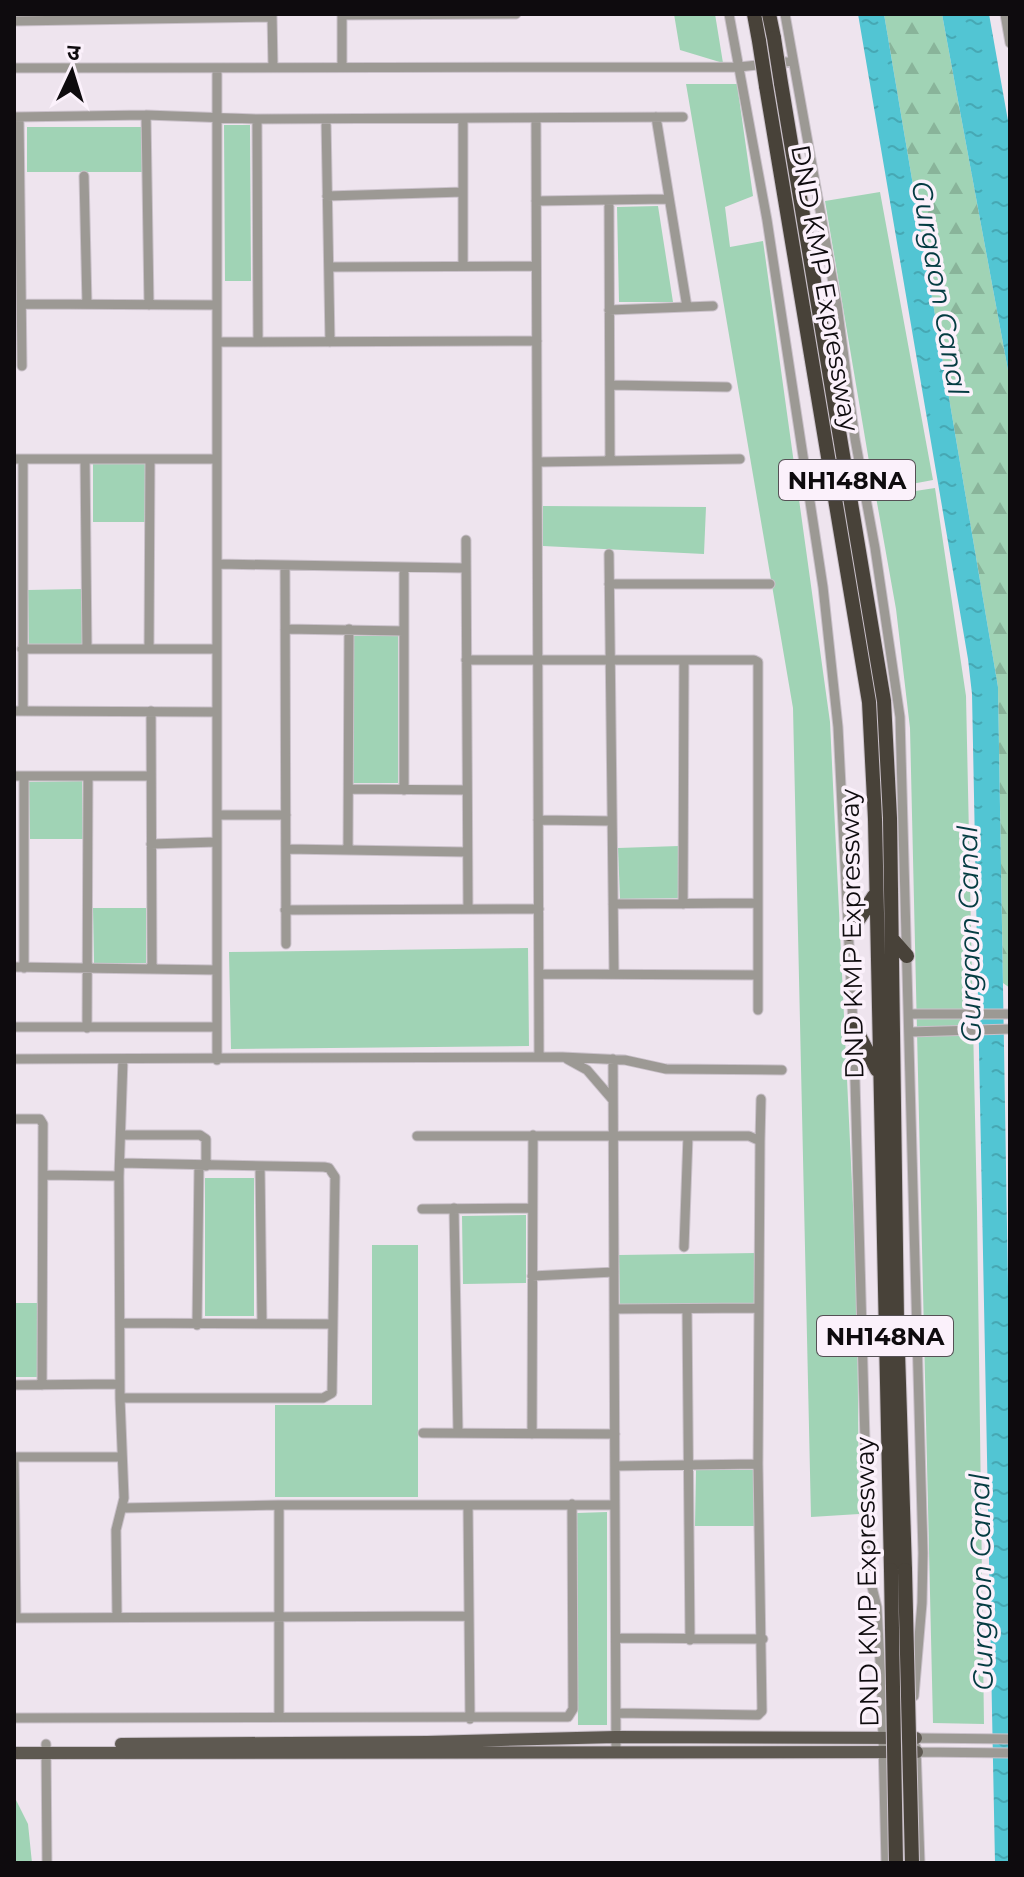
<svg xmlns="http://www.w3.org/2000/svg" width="1024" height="1877" font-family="Montserrat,'Noto Sans Devanagari',sans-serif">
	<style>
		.green { fill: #a0d3b5 }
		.forest { fill: url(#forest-firs) }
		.water { fill: url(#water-ripples) }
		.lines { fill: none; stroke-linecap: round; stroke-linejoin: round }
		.minor-casing { stroke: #cac1ca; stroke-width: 11 }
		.major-casing { stroke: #cac1ca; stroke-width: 14 }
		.highway-casing { stroke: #cac1ca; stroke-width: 16 }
		.minor { stroke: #9c9994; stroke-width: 9 }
		.major { stroke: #5e5951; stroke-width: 12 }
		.highway { stroke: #484239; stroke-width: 14 }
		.highway-bridge-casing { stroke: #cac1ca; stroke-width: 16; stroke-linecap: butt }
		.highway-bridge { stroke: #484239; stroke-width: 14 }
		.labels { text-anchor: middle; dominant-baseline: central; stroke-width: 7; stroke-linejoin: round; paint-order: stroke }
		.shield { fill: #fbf1fb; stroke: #555055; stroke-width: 2 }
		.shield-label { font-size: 24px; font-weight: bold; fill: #0e0b0e }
		.street-label { font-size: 26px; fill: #0e0b0e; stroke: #fbf1fb }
		.water-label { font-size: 28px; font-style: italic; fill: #043c42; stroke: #fbf1fb }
	</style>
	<defs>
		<pattern id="forest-firs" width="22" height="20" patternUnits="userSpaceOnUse" patternTransform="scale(2)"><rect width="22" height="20" fill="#a0d3b5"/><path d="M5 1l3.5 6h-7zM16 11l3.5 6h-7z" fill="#89b49a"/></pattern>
		<pattern id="water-ripples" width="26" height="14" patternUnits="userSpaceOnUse" patternTransform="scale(2)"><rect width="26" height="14" fill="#52c5d3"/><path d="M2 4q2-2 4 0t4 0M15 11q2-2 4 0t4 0" fill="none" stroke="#46a8b4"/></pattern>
	</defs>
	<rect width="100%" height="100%" fill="#eee4ee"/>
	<path class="green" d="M 674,14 L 715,14 L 723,63 L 680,50 Z
		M 686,84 L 737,84 L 753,196 L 725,207 L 730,247 L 763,241 L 830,722 L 857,1289 L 859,1514 L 811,1517 L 793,708 Z
		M 224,125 L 250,125 L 251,281 L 225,281 Z
		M 27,127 L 142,127 L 142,172 L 27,172 Z
		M 880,192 L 933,480 L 874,491 L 825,201 Z
		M 658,206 L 673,302 L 619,302 L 617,207 Z
		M 93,464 L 146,464 L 146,522 L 93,522 Z
		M 935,488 L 966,696 L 977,1210 L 984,1724 L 933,1723 L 910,728 L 896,609 L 876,497 Z
		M 543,506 L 706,507 L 704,554 L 543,546 Z
		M 82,589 L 82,647 L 29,647 L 28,590 Z
		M 353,636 L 398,636 L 398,783 L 353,783 Z
		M 82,781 L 83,839 L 30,839 L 29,782 Z
		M 679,846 L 680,898 L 620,899 L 618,848 Z
		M 93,908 L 146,908 L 146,963 L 94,963 Z
		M 528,948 L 529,1046 L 231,1049 L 229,952 Z
		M 205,1178 L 254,1178 L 254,1316 L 205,1316 Z
		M 526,1215 L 526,1283 L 463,1284 L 462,1216 Z
		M 372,1245 L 418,1245 L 418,1497 L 275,1497 L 275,1405 L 372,1405 Z
		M 757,1253 L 757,1303 L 620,1305 L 619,1255 Z
		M 14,1303 L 37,1303 L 37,1377 L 14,1377 Z
		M 696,1470 L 756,1470 L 756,1526 L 695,1526 Z
		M 607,1512 L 607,1725 L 578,1725 L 577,1513 Z
		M 14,1796 L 28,1824 L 32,1863 L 14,1863 Z"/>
	<path class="forest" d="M 884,14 L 942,14 L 1010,381 L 1010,988 L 1003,983 L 998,687 Z"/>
	<path class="water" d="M 858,14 L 884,14 L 998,687 L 1010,1406 L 1010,1863 L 995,1863 L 972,694 L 968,659 Z
		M 942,14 L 989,14 L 1010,132 L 1010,381 Z"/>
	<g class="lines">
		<defs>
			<path id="minor" d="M 272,14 L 273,67
				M 729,14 L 767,220 L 823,587 L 838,727 L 854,1044 L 868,1549 L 870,1579 L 877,1607 L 882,1699 L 886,1863
				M 785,14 L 837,305 L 855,439 L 875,548 L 900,717 L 923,1553 L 922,1603 L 914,1696
				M 1005,14 L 1010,43
				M 342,15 L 516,14
				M 14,21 L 272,17
				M 342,67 L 342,14
				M 14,68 L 739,67 L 793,61
				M 146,115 L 149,305
				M 14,117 L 146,115 L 257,119 L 683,117
				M 19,117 L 22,366
				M 656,117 L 687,307
				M 536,118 L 539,1057
				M 257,119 L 258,342
				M 326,119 L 330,342
				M 84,176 L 87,304
				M 327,196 L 463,192
				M 609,200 L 610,461
				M 536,201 L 667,199
				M 463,266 L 463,118
				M 329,267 L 536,266
				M 22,304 L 217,305
				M 609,310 L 713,306
				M 217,342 L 537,341
				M 610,385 L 727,387
				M 14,459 L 217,459
				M 23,459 L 23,711
				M 85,459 L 87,649
				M 539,462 L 740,459
				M 466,540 L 468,909
				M 609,554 L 614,974
				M 217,564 L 465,568
				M 285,566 L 286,944
				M 404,568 L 404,790
				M 609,584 L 770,584
				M 285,629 L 404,631
				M 22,649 L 217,649
				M 149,649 L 150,459
				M 466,660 L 754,660 L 758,662 L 758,1010
				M 14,711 L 217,712
				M 151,711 L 152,969
				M 14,776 L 151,776
				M 350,789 L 467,790
				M 217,815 L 286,815
				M 538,820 L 612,821
				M 151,844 L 217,842
				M 286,849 L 467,852
				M 348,849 L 349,629
				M 613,904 L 757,903
				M 683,904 L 684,660
				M 285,910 L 539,909
				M 14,967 L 217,970
				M 24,968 L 24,776
				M 539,974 L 758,975
				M 909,1014 L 1010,1014
				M 14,1027 L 217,1027
				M 87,1028 L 88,776
				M 910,1032 L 1010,1029
				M 14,1059 L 562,1057 L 625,1060 L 666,1069 L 782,1070
				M 567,1059 L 587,1070 L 612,1099
				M 613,1059 L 616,1751
				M 217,1060 L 217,69
				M 14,1119 L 40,1119 L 43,1124 L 42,1385
				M 121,1135 L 200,1135 L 206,1139 L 206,1166
				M 417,1136 L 749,1136 L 760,1141 L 758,1464 L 762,1711 L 758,1715 L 616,1713
				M 760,1141 L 761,1099
				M 120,1163 L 324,1167 L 329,1168 L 335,1177 L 332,1393 L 323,1398 L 120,1398
				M 260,1167 L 262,1324
				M 43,1175 L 119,1176
				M 454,1208 L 458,1433
				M 422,1209 L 532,1208
				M 684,1247 L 688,1136
				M 532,1276 L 614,1272
				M 614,1309 L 758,1308
				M 687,1309 L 690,1640
				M 120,1323 L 333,1324
				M 197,1325 L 199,1166
				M 14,1385 L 120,1384
				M 423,1433 L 615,1434
				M 532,1434 L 533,1135
				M 615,1466 L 758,1464
				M 468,1506 L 470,1719
				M 123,1508 L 279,1505 L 615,1505
				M 117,1617 L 116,1530 L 124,1498 L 120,1398 L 119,1176 L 123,1059
				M 14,1618 L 469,1616
				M 16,1618 L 14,1457 L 122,1457
				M 616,1638 L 763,1639
				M 279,1717 L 279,1505
				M 14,1718 L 568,1717 L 573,1709 L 572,1504
				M 916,1738 L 1010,1739
				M 46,1744 L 47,1863
				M 916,1747 L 920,1863
				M 917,1752 L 1010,1753"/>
			<path id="major" d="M 121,1744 L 427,1742 L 616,1737 L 916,1738
				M 14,1753 L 917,1752"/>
			<path id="highway" d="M 754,14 L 759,41
				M 769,14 L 774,38
				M 781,83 L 884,701 L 890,818 L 897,1321 L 905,1570
				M 766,86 L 869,702 L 875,819 L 891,1570
				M 849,934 L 874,896
				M 892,939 L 907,956
				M 853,1024 L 877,1070"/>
		</defs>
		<use href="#minor" class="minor-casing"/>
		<use href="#major" class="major-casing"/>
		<use href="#highway" class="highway-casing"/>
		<use href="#minor" class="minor"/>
		<use href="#major" class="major"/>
		<use href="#highway" class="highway"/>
		<defs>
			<path id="highway-bridge" d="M 774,38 L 781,83
				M 759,41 L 766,86
				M 891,1570 L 896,1863
				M 905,1570 L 912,1863"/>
		</defs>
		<use href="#highway-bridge" class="highway-bridge-casing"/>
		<use href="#highway-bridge" class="highway-bridge"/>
	</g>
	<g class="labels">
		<g class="shield">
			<rect x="779" y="460" width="136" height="40" rx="6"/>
			<rect x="817" y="1316" width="136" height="40" rx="6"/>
		</g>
		<g class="shield-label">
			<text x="847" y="480">NH148NA</text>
			<text x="885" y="1336">NH148NA</text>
		</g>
		<g class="street-label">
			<text transform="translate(825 288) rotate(80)">DND KMP Expressway</text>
			<text transform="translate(852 934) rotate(-91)">DND KMP Expressway</text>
			<text transform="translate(867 1582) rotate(-91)">DND KMP Expressway</text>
		</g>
		<g class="water-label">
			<text transform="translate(940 288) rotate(80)">Gurgaon Canal</text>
			<text transform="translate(969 934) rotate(-91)">Gurgaon Canal</text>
			<text transform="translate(981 1582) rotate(-91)">Gurgaon Canal</text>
		</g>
	</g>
	<rect width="1024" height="1877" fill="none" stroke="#0e0b0e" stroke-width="32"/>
	<g transform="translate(72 72) rotate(4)" stroke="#fbf1fb" stroke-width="6" paint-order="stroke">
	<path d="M0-6L14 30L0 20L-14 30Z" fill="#0e0b0e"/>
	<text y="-12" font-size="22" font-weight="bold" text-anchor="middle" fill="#0e0b0e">उ</text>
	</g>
</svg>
